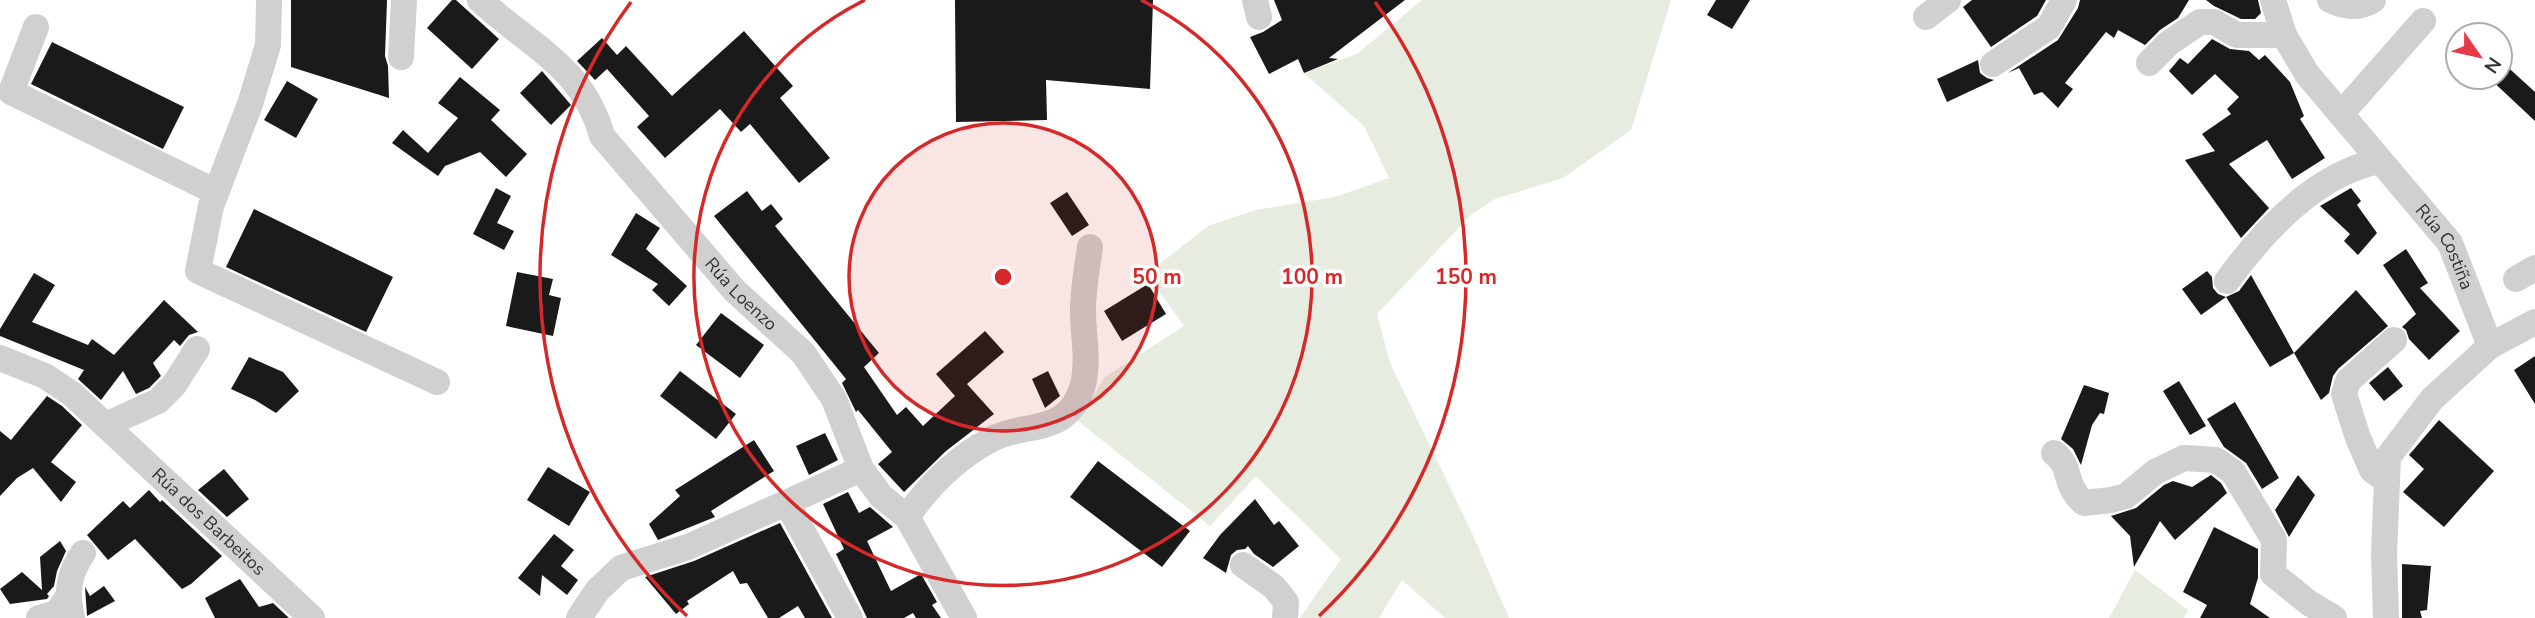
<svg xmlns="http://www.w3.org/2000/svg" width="2535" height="618" font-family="'Nunito Sans',sans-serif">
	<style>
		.green { fill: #e6ecdf }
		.building { fill: #1a1a1a }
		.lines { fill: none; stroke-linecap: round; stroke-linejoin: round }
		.minor { stroke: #d0d0d0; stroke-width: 26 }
		.ring { fill: none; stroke: #d62828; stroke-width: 3.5 }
		.labels { text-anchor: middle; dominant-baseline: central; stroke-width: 7; stroke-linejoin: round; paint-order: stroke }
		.street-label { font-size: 18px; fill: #333; stroke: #fff }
		.centre { fill: #d62828; stroke: #fff; stroke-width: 3.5 }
		.ring-label { font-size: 21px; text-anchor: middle; font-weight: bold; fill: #d62828; stroke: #fff; stroke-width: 7; stroke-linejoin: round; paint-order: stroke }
	</style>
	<rect width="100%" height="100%" fill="#fff"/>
	<path class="green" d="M 1422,0 L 1671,0 L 1631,130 L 1563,178 L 1495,199 L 1472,214 L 1377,314 L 1390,363 L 1472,533 L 1509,618 L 1445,618 L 1402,580 L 1379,618 L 1300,618 L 1341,559 L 1256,476 L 1210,526 L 1078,421 L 1105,377 L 1184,326 L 1147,274 L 1208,226 L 1256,210 L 1335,197 L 1389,178 L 1364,126 L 1304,73 L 1357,54 Z
		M 2135,570 L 2188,610 L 2184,618 L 2109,618 Z"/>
	<path class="building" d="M 291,0 L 387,0 L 385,56 L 388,66 L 389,98 L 291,67 Z
		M 452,0 L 456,0 L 499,39 L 472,69 L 427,28 Z
		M 955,0 L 1153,0 L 1150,89 L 1046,80 L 1047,120 L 956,122 Z
		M 1274,0 L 1405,0 L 1329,58 L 1338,59 L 1304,73 L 1298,59 L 1269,74 L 1250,37 L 1263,32 L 1282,20 Z
		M 1716,0 L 1750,0 L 1732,29 L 1707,15 Z
		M 1972,0 L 2046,0 L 2037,16 L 1991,47 L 1963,7 Z
		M 2080,0 L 2189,0 L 2178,18 L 2160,30 L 2145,45 L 2118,30 L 2114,38 L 2106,32 L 2065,83 L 2073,89 L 2058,108 L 2042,92 L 2034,95 L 2019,68 L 2008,73 L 2058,40 L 2078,8 Z
		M 2206,0 L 2258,0 L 2261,13 L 2255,19 L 2241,19 L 2214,6 Z
		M 744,31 L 793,86 L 780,98 L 830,158 L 799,183 L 750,124 L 741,132 L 720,109 L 665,158 L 637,127 L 649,116 L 607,69 L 595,80 L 577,61 L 602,38 L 617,55 L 626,46 L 672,96 Z
		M 2212,39 L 2230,49 L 2249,51 L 2259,60 L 2265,55 L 2290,82 L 2304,116 L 2300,119 L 2325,158 L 2292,179 L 2267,140 L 2229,164 L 2269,208 L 2241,238 L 2185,160 L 2215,151 L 2202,134 L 2231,114 L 2227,109 L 2239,97 L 2215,74 L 2192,95 L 2169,71 L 2180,58 L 2188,64 Z
		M 52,42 L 184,107 L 163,149 L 31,84 Z
		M 1978,60 L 1980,73 L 1987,78 L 1994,80 L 1947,102 L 1937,79 Z
		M 2500,60 L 2535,92 L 2535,121 L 2488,77 L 2500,77 Z
		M 542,71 L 571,105 L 551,125 L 520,93 Z
		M 460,77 L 500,110 L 491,120 L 527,154 L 506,177 L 480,152 L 445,166 L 438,176 L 392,143 L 403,130 L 428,153 L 458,118 L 438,103 Z
		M 287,81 L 318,99 L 296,138 L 264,120 Z
		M 496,188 L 511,196 L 497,223 L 514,231 L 504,250 L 473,234 Z
		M 2351,188 L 2361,201 L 2357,205 L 2377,233 L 2358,255 L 2344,241 L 2350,234 L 2320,206 Z
		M 747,191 L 762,211 L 771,204 L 783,219 L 775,226 L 879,353 L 864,367 L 897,415 L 906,407 L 923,426 L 955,396 L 936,374 L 985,331 L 1004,352 L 967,384 L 994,414 L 946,451 L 904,492 L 878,464 L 892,452 L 858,410 L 856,412 L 842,383 L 846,379 L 714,216 Z
		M 1067,192 L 1089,225 L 1072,236 L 1050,203 Z
		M 254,209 L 393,277 L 366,332 L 226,267 Z
		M 636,213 L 660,228 L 646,249 L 687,286 L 669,306 L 652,290 L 658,284 L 611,255 Z
		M 2406,249 L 2428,283 L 2420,288 L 2460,331 L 2429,360 L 2409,339 L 2406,330 L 2402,327 L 2416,314 L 2383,265 Z
		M 2207,271 L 2212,277 L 2213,288 L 2218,294 L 2226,297 L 2201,315 L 2182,289 Z
		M 517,272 L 553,279 L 549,295 L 561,298 L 553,336 L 506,326 Z
		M 34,273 L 55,285 L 32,322 L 88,345 L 92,339 L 114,355 L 164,300 L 198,332 L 189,335 L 180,346 L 174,340 L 153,363 L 161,376 L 149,388 L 136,394 L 123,371 L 101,400 L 78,379 L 84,370 L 0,336 L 0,329 Z
		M 2251,275 L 2294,353 L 2270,367 L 2226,297 L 2239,291 Z
		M 1148,284 L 1166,314 L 1122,341 L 1104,311 Z
		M 2356,290 L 2388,326 L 2338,369 L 2333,376 L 2329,393 L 2321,400 L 2294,353 Z
		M 721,313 L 764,345 L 740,378 L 696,345 Z
		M 2535,356 L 2535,404 L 2514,370 Z
		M 249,357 L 283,372 L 299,391 L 276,413 L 255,400 L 231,389 Z
		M 2388,367 L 2403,386 L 2384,401 L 2369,383 Z
		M 680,371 L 736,414 L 716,439 L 660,396 Z
		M 1048,371 L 1060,396 L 1045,408 L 1032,379 Z
		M 2179,381 L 2206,426 L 2190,435 L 2163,391 Z
		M 2084,385 L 2109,393 L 2104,414 L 2100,413 L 2092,425 L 2081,465 L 2073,449 L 2061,439 Z
		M 47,396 L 62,406 L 82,425 L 51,462 L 76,482 L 61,502 L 33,468 L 17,478 L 0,496 L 0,431 L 11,440 Z
		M 2235,402 L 2279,478 L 2262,489 L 2246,463 L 2224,447 L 2207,419 Z
		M 2439,420 L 2494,471 L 2444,527 L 2403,492 L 2424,469 L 2409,455 Z
		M 825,433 L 838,460 L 809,475 L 796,446 Z
		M 754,440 L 774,471 L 711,511 L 715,517 L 658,540 L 649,524 L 680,496 L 675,490 Z
		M 1098,461 L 1190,531 L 1162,567 L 1070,497 Z
		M 548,467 L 590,492 L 569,526 L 527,500 Z
		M 224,469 L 249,499 L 227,517 L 198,490 Z
		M 2211,475 L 2221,483 L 2227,493 L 2175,540 L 2160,521 L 2134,567 L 2130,536 L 2111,516 L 2136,508 L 2164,485 L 2173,481 L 2192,487 Z
		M 2298,475 L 2315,495 L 2289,537 L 2275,510 Z
		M 149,490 L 160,502 L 162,500 L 222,556 L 191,584 L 182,589 L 135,539 L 108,560 L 87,535 L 123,501 L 130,508 Z
		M 848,492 L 859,513 L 870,507 L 893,527 L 867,541 L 891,591 L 921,574 L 937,602 L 932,605 L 941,618 L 916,618 L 913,613 L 904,618 L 867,618 L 836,554 L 844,549 L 823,504 Z
		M 1255,499 L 1274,525 L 1279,521 L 1299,546 L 1273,567 L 1254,554 L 1248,546 L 1245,549 L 1237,550 L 1231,555 L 1226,573 L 1203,558 L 1220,535 Z
		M 780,523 L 832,618 L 805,618 L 798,606 L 779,618 L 768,618 L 747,583 L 740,584 L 733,571 L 687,601 L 689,604 L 676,614 L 645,577 L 694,561 Z
		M 2214,527 L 2258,549 L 2258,578 L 2250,604 L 2270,618 L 2200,618 L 2207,605 L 2183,592 Z
		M 554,534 L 574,550 L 561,566 L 578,580 L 567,595 L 542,575 L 540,596 L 518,578 Z
		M 60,541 L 66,551 L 57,571 L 54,586 L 47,594 L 49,596 L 47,599 L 10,604 L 0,589 L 22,572 L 42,590 L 40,557 Z
		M 2402,564 L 2431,566 L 2427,610 L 2420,611 L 2422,618 L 2402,618 Z
		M 240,579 L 259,607 L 273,603 L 289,618 L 215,618 L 205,598 Z
		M 104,586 L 115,601 L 87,616 L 85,587 L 90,596 Z"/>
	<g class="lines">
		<g class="minor">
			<path d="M 269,0 L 268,45 L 250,104 L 211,206 L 198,271 L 437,382"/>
			<path id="s1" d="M 480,0 C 529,46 583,66 602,136 L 735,291 L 803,353 L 834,399 L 861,469 L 881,496 L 907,517 L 964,618"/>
			<path d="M 1255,0 L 1259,17"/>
			<path id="s2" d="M 2273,0 L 2284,35 L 2307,74 L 2450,243 L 2490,346"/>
			<path d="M 2330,0 C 2345,7 2358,9 2373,0"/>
			<path d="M 1926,17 L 1948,0"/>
			<path d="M 36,27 L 11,92 L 216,192"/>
			<path d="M 401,57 L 404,0"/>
			<path d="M 2149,63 L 2169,43 L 2200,22 L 2214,22 L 2237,35 L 2284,35"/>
			<path d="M 1993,64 L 2049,27 L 2064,0"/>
			<path d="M 2341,114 L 2423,21"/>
			<path d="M 2516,279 L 2535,268"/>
			<path d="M 2227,281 C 2264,230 2317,173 2380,161"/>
			<path id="s3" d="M 0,358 L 45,376 L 72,394 L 312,618"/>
			<path d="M 106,425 L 158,401 L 174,385 L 197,349"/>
			<path d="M 2054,453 C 2073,467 2062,484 2084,503 L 2111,500 L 2126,496 L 2155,472 L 2184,458 L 2216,460 L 2233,472 L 2274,540 L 2273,574 L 2309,603 L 2334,618"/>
			<path d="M 2387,481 L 2372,470 L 2358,438 L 2344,394 L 2348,381 L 2394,340"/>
			<path d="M 787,503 L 850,618"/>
			<path d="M 907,517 C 929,485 958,457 992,439 C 1026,421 1068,437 1083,385 C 1089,360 1083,336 1083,311 C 1083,289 1087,268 1090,247"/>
			<path d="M 1243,565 L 1274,587 L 1286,602 L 1285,618"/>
			<path d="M 39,618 L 57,613 L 67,598"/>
			<path d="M 72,618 C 66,593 68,575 83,553"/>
			<path d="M 579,618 L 597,591 L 621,568 L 688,547 L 861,469"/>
			<path d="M 2386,618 L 2384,553 L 2388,457 L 2432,399 L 2490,346 L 2535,322"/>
		</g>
	</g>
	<circle cx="1003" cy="277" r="154" fill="#d62828" fill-opacity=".12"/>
	<g class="ring">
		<circle cx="1003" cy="277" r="154"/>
		<path d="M1141 0A309 309 0 1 1 865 0"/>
		<path d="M687 616A463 463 0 0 1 631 2M1375 2A463 463 0 0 1 1319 616"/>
	</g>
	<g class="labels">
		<g class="street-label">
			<text stroke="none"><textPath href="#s2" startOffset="304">Rúa Costiña</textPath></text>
			<text stroke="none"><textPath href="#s1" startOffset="397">Rúa Loenzo</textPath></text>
			<text stroke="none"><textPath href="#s3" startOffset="268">Rúa dos Barbeitos</textPath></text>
		</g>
	</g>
	<circle cx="1003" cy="277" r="10" class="centre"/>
	<g class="ring-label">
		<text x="1157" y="284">50 m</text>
		<text x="1312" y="284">100 m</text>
		<text x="1466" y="284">150 m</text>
	</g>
	<g transform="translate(2479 56) rotate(124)"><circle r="33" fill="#ffffff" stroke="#adadad" stroke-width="2"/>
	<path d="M0-5L12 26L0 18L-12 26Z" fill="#e63946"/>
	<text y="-10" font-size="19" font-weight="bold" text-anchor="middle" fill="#333333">N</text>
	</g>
</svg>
